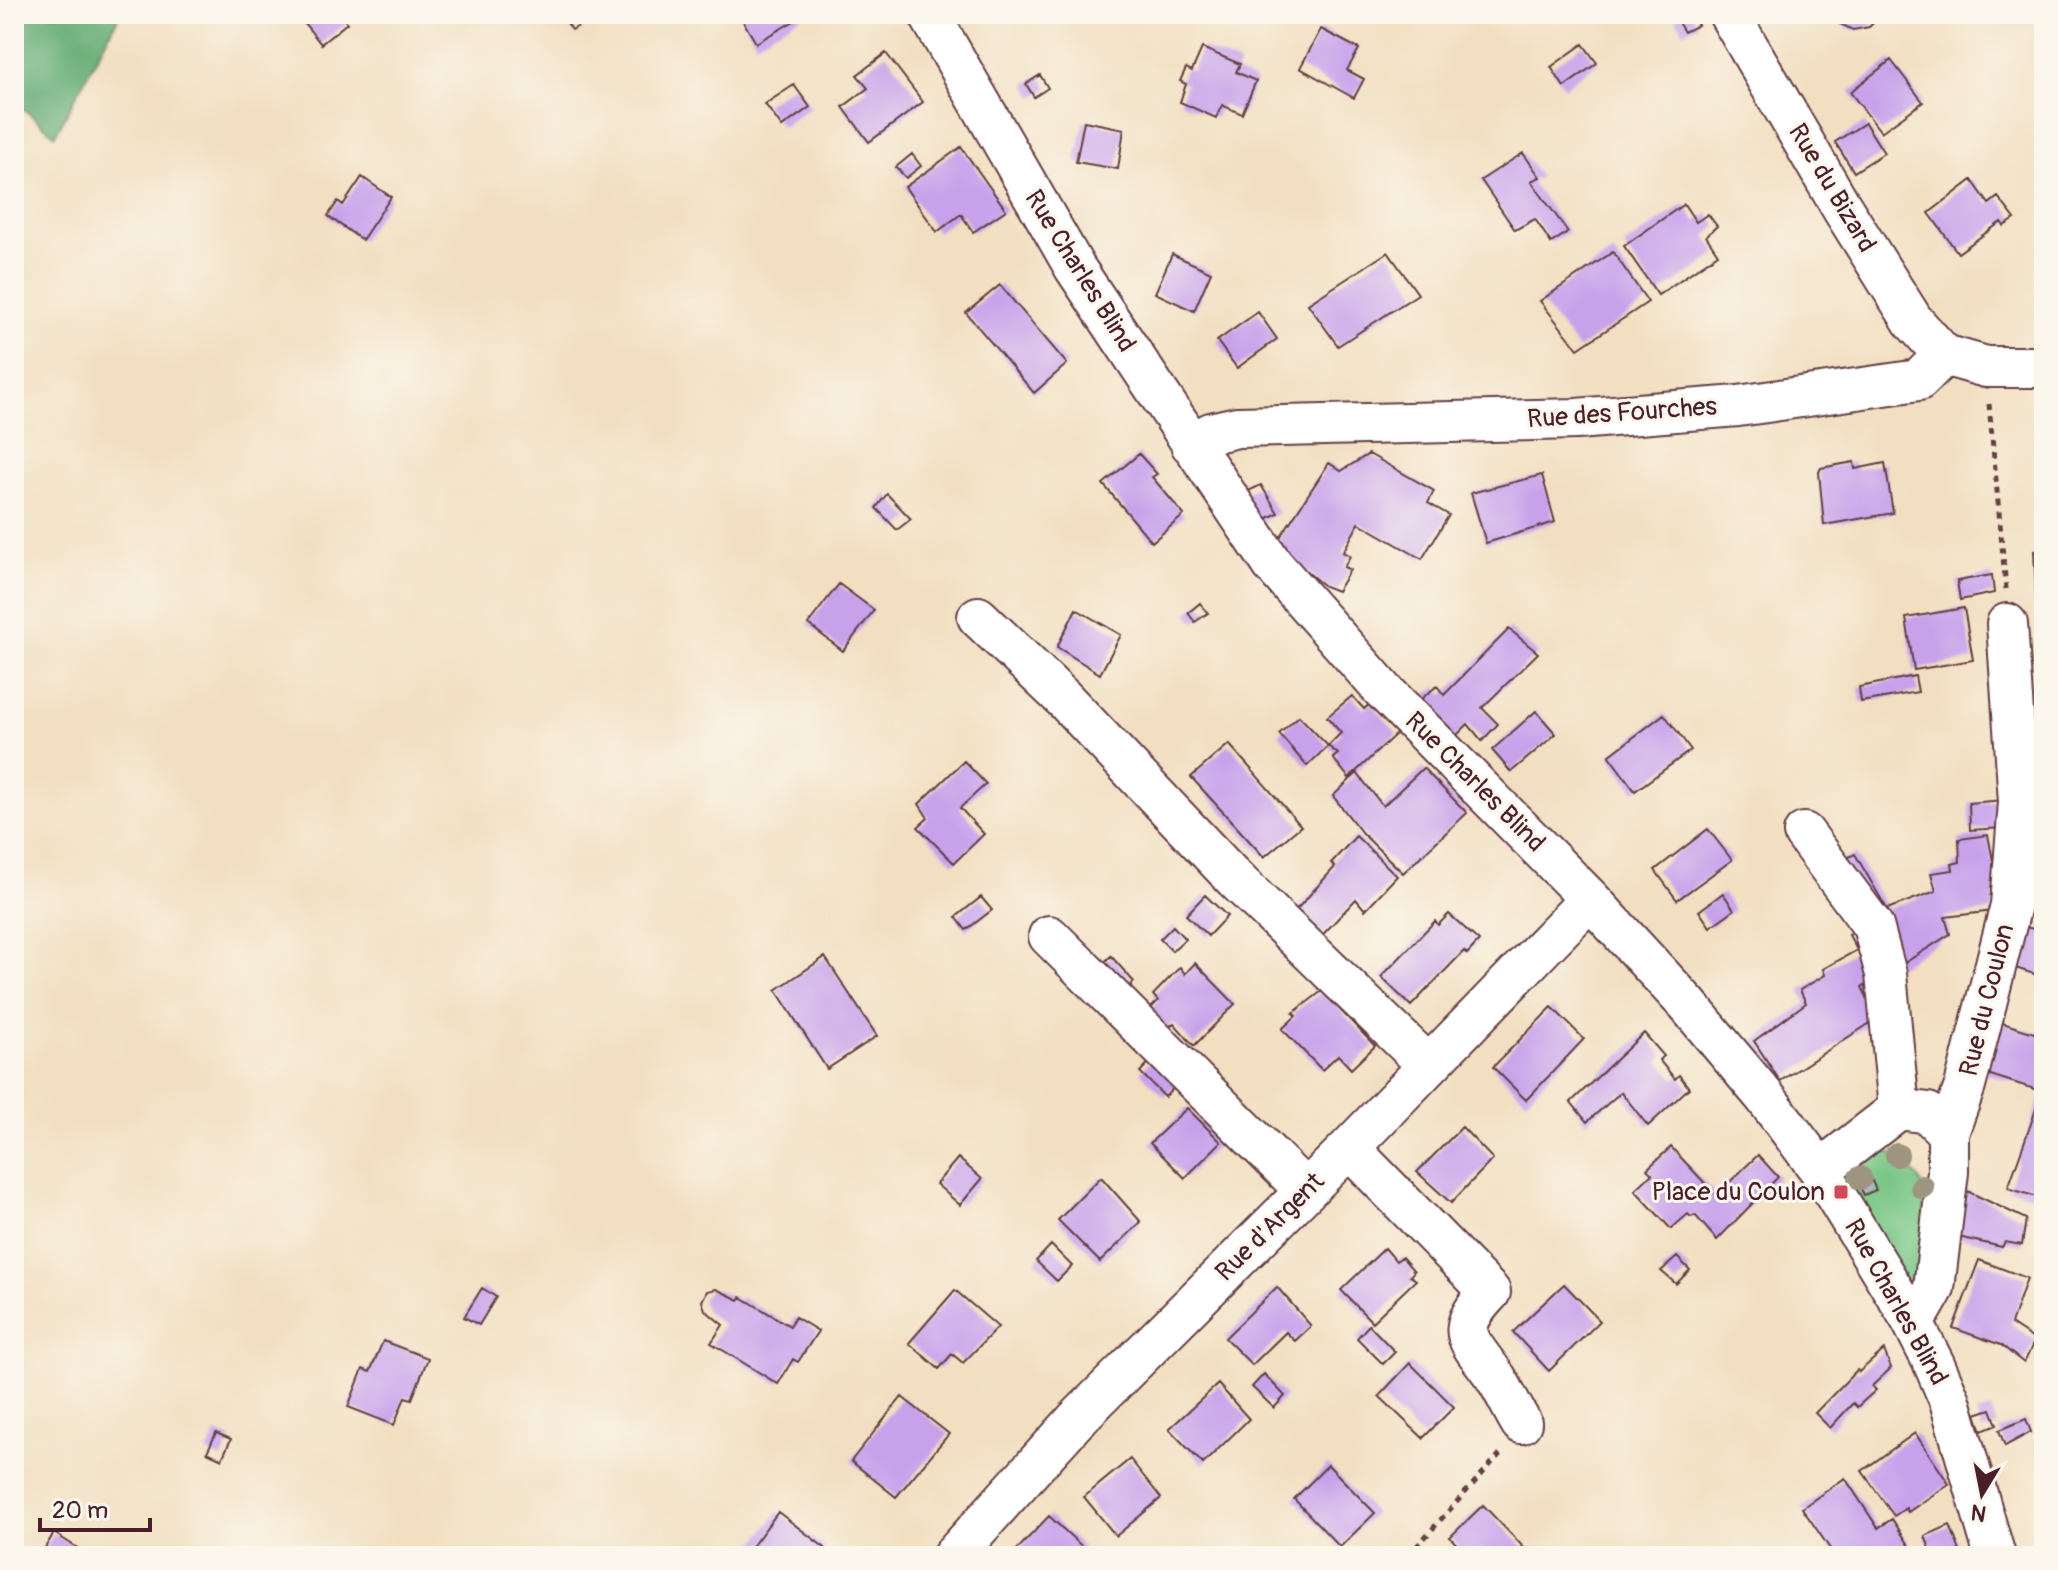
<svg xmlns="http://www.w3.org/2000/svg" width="2058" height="1570" font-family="Pangolin,sans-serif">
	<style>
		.green { fill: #79c686; stroke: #627258; stroke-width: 2 }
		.forest { fill: #62ab73; stroke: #56654f; stroke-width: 2 }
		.building { fill: #c7a2eb }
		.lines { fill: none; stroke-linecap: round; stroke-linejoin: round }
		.minor-casing { stroke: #633c42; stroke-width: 44 }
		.path { stroke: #633c42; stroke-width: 5; stroke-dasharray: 6 6; stroke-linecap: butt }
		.minor { stroke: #fff; stroke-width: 40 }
		.tree { fill: #9e9580 }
		.poi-dot { fill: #d1495b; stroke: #fbf7ec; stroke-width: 3 }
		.labels { text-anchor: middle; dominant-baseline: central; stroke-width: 6; stroke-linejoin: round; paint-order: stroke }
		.street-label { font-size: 26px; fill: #4a1f2b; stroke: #fbf7ec }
		.poi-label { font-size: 26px; fill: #4a1f2b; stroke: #fbf7ec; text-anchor: end }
	</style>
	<rect width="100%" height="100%" fill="#fbf7ec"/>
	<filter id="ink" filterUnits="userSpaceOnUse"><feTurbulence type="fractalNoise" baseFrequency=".0125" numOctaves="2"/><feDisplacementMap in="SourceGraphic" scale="16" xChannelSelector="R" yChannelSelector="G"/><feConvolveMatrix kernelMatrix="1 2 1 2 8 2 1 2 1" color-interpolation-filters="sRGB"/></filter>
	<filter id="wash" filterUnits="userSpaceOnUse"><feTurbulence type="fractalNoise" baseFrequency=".006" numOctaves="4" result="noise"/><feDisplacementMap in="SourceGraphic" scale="32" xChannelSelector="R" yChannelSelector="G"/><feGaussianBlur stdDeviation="1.8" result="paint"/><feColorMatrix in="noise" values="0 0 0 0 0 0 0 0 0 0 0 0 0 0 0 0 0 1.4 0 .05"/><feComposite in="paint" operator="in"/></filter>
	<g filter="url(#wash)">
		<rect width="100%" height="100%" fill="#f2dfc1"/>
		<path class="green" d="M 1882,1150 L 1903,1158 L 1926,1190 L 1919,1272 L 1904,1284 L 1840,1173 L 1865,1156 Z"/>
		<path class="forest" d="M 14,14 L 120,14 L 55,135 L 14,101 Z"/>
		<g id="blocks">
			<path class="building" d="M 297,14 L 340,14 L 347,23 L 321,44 Z
				M 561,14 L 589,14 L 592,18 L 572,30 Z
				M 739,14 L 806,14 L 756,43 Z
				M 1673,14 L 1692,14 L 1698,25 L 1684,32 Z
				M 1831,14 L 1883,14 L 1869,27 L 1853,30 L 1838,23 Z
				M 1321,29 L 1359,49 L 1347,70 L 1364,79 L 1354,98 L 1300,68 Z
				M 1583,44 L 1597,63 L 1564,87 L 1551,67 Z
				M 1202,48 L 1240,64 L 1236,72 L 1256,81 L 1242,114 L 1222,105 L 1216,118 L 1180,102 L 1186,84 L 1180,81 L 1186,68 L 1192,71 Z
				M 886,53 L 923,102 L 869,142 L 843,107 L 868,88 L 857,75 Z
				M 1891,60 L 1923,102 L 1881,132 L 1850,92 Z
				M 1040,75 L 1048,88 L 1034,97 L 1026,84 Z
				M 794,85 L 810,107 L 782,127 L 765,104 Z
				M 1084,121 L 1124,129 L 1118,169 L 1076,162 Z
				M 1865,123 L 1884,153 L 1854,172 L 1835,142 Z
				M 961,147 L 1006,210 L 973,232 L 961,214 L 937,232 L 905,187 Z
				M 1523,153 L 1540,177 L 1531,181 L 1568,232 L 1551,243 L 1535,219 L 1515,230 L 1481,180 Z
				M 912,154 L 921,166 L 906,178 L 896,167 Z
				M 362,177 L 391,197 L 362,240 L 328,216 L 338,201 L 343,205 Z
				M 1972,180 L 1989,204 L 1998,197 L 2015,219 L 2004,226 L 2001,222 L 1958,253 L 1929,213 Z
				M 1684,204 L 1696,222 L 1708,214 L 1717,226 L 1706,236 L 1718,254 L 1658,295 L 1624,246 Z
				M 1388,252 L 1418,294 L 1338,346 L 1308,304 Z
				M 1613,252 L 1648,302 L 1578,349 L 1540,301 Z
				M 1172,254 L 1211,272 L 1194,311 L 1155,293 Z
				M 1000,285 L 1067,364 L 1034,393 L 966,313 Z
				M 1258,312 L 1277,339 L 1237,368 L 1217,341 Z
				M 1139,454 L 1157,474 L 1152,477 L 1184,515 L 1152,542 L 1103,484 Z
				M 1369,454 L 1434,491 L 1428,503 L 1449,515 L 1422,559 L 1359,523 L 1343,552 L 1350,556 L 1344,567 L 1350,570 L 1337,591 L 1324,586 L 1275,545 L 1329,463 L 1341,471 Z
				M 1854,462 L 1855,469 L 1885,463 L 1893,513 L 1824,525 L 1819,472 L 1821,468 Z
				M 1542,475 L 1555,522 L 1486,543 L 1471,493 Z
				M 1261,485 L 1278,513 L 1260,522 L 1244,493 Z
				M 887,494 L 911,519 L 897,530 L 876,508 Z
				M 2044,550 L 2044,619 L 2037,619 L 2034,551 Z
				M 1992,575 L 1994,593 L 1960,600 L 1957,581 Z
				M 839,584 L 874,610 L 843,651 L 808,624 Z
				M 1200,603 L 1208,613 L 1195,622 L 1188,613 Z
				M 1964,608 L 1973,660 L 1914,670 L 1906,618 Z
				M 1076,609 L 1121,635 L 1100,674 L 1057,647 Z
				M 1509,629 L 1538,653 L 1482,708 L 1498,724 L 1482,741 L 1468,724 L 1453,739 L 1426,712 L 1430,708 L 1421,699 L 1437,686 L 1444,695 Z
				M 1915,676 L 1918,692 L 1861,702 L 1859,687 Z
				M 1352,696 L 1364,709 L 1371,703 L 1397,733 L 1349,778 L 1333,758 L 1338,754 L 1328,746 L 1341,733 L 1327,717 Z
				M 1536,711 L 1556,734 L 1511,772 L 1492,750 Z
				M 1664,714 L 1691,750 L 1635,791 L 1609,756 Z
				M 1299,716 L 1328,746 L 1307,766 L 1279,734 Z
				M 1229,744 L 1301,826 L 1264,857 L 1191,777 Z
				M 964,761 L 986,784 L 960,808 L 984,834 L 954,863 L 918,827 L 928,818 L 919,804 Z
				M 1423,768 L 1467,813 L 1403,873 L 1362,833 L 1333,796 L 1357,773 L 1383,806 Z
				M 2003,800 L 2003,828 L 1970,830 L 1969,803 Z
				M 1708,829 L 1732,860 L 1677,900 L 1655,870 Z
				M 1988,835 L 1996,876 L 1993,911 L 1945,917 L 1950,934 L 1898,967 L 1887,909 L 1936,891 L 1931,873 L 1953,870 L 1952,864 L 1960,862 L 1959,839 Z
				M 1356,836 L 1397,876 L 1365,910 L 1356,899 L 1314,944 L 1287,920 L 1335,867 L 1331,863 Z
				M 1855,854 L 1887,909 L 1875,914 L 1839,862 Z
				M 1723,893 L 1734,910 L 1710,927 L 1699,911 Z
				M 1205,895 L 1227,916 L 1208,936 L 1186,915 Z
				M 981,897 L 992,910 L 966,930 L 956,917 Z
				M 1449,914 L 1479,941 L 1467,954 L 1464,951 L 1411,1006 L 1381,977 L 1435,921 L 1438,925 Z
				M 2019,925 L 2044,932 L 2044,977 L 2009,966 Z
				M 1173,926 L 1185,939 L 1172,951 L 1160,939 Z
				M 1862,928 L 1877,977 L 1862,987 L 1878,1018 L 1780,1081 L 1754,1041 L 1806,1003 L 1800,990 L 1825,975 L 1823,969 L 1857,950 L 1849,935 Z
				M 1111,956 L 1134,982 L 1121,995 L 1096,970 Z
				M 825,957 L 877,1036 L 827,1069 L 776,990 Z
				M 1195,963 L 1235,1004 L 1194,1046 L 1174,1023 L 1167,1028 L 1150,1009 L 1158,1001 L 1153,995 L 1180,967 L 1185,974 Z
				M 1322,991 L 1375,1046 L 1351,1069 L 1338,1055 L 1322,1070 L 1282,1029 L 1296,1016 L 1293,1013 Z
				M 1552,1007 L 1584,1039 L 1526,1100 L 1493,1067 Z
				M 1990,1019 L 2044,1036 L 2044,1092 L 1978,1071 Z
				M 1644,1033 L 1664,1056 L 1659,1060 L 1675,1079 L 1679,1075 L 1689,1088 L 1648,1126 L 1621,1092 L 1587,1122 L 1571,1102 Z
				M 1155,1056 L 1179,1082 L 1165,1097 L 1140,1072 Z
				M 2039,1101 L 2044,1103 L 2044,1199 L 2008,1188 Z
				M 1187,1108 L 1221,1142 L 1185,1178 L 1150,1143 Z
				M 1462,1127 L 1493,1159 L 1451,1203 L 1417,1172 Z
				M 1671,1147 L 1716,1195 L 1758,1155 L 1778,1177 L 1717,1240 L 1695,1215 L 1691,1217 L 1688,1214 L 1671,1229 L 1635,1190 L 1652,1174 L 1647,1169 Z
				M 958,1158 L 982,1179 L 960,1205 L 936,1184 Z
				M 1101,1177 L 1141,1222 L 1100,1262 L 1058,1220 Z
				M 1872,1181 L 1876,1190 L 1864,1195 L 1860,1187 Z
				M 1965,1190 L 2026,1219 L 2022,1245 L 2005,1242 L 2002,1247 L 1958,1237 Z
				M 1051,1245 L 1072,1266 L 1057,1281 L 1036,1261 Z
				M 1385,1248 L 1396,1261 L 1402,1257 L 1414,1271 L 1410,1276 L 1416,1280 L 1372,1322 L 1341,1290 Z
				M 1677,1257 L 1690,1270 L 1676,1284 L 1661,1271 Z
				M 1979,1260 L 2027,1278 L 2011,1324 L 2035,1340 L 2024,1363 L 2001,1345 L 1953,1328 Z
				M 1564,1284 L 1600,1321 L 1549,1371 L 1513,1332 Z
				M 1277,1287 L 1311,1326 L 1295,1341 L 1286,1332 L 1252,1365 L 1225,1338 Z
				M 482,1288 L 496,1297 L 479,1325 L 464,1317 Z
				M 716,1289 L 739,1300 L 741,1297 L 790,1326 L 795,1317 L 818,1331 L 798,1362 L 793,1359 L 778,1384 L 711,1343 L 723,1325 L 705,1310 L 702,1301 L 707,1291 Z
				M 955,1290 L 998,1327 L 963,1363 L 952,1354 L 939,1369 L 909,1343 Z
				M 1369,1325 L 1395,1352 L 1383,1364 L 1357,1338 Z
				M 383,1341 L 428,1358 L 412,1399 L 405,1397 L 394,1425 L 348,1407 L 363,1369 L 370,1372 Z
				M 1884,1350 L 1891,1368 L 1872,1386 L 1876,1390 L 1857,1407 L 1853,1403 L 1830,1428 L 1815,1413 L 1857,1370 L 1859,1372 Z
				M 1410,1363 L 1454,1407 L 1423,1438 L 1379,1396 Z
				M 1264,1374 L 1285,1396 L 1274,1408 L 1252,1387 Z
				M 1218,1384 L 1249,1419 L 1203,1464 L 1169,1429 Z
				M 902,1397 L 949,1434 L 896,1497 L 851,1461 Z
				M 1991,1409 L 1997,1425 L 1982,1431 L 1976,1414 Z
				M 2026,1419 L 2031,1432 L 2005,1446 L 1999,1430 Z
				M 216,1433 L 231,1439 L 222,1459 L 207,1452 Z
				M 1915,1433 L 1949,1484 L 1908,1512 L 1906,1508 L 1894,1516 L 1862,1471 Z
				M 1130,1459 L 1161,1498 L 1116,1536 L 1084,1497 Z
				M 1328,1465 L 1375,1513 L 1340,1547 L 1294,1499 Z
				M 1845,1478 L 1878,1528 L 1892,1519 L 1913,1551 L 1906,1556 L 1835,1556 L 1802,1508 Z
				M 1483,1505 L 1529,1553 L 1526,1556 L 1467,1556 L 1450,1537 Z
				M 778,1512 L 825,1548 L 819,1556 L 745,1556 Z
				M 1049,1516 L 1087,1551 L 1083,1556 L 1011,1556 Z
				M 1950,1525 L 1960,1551 L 1933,1556 L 1925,1536 Z
				M 54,1533 L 90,1556 L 40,1556 Z"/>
		</g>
	</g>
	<g filter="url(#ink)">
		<use href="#blocks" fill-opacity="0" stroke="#633c42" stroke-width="2"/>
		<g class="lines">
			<defs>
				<path id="minor" d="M 929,14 L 1075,268 L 1273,565 L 1383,690 L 1590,899 L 1687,1004 L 1765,1097 L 1820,1170 L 1911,1319 L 1934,1364 L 1950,1401 L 1995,1556
					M 1729,14 L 1842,208 L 1913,321 L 1944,355
					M 1191,444 L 1211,433 L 1237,427 L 1576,419 L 1738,406 L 1919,380 L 1944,355 L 1986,367 L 2044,367
					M 978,617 L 1064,699 L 1235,879 L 1428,1065
					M 1804,833 L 1873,926 L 1886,974 L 1899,1109
					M 1049,936 L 1306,1191
					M 1948,1133 L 1965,1086 L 2011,905 L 2019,802 L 2007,624
					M 1349,1148 L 1490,1292 C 1451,1333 1469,1339 1496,1378 C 1505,1392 1512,1408 1521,1423
					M 1820,1170 L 1899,1109 L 1928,1113 L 1948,1133 L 1948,1172 L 1934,1288 L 1922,1309 L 1911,1319
					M 953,1556 L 1076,1420 L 1349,1148 L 1590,899"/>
			</defs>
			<use href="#minor" class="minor-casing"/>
			<path class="path" d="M 1989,404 L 2006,589
				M 1408,1556 L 1500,1454"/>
			<use href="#minor" class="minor"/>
		</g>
		<g class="tree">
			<circle cx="1897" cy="1155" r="12"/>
			<circle cx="1860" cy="1178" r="12"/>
			<circle cx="1922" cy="1187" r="12"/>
		</g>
	</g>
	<rect class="poi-dot" x="1833" y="1184" width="16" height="16" rx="4"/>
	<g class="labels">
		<g class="street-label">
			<text transform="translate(1832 188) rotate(59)">Rue du Bizard</text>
			<text transform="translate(1080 271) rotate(58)">Rue Charles Blind</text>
			<text transform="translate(1622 413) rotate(-4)">Rue des Fourches</text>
			<text transform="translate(1475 782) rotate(45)">Rue Charles Blind</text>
			<text transform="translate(1987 1000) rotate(-76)">Rue du Coulon</text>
			<text transform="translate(1270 1227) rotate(-45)">Rue d'Argent</text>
			<text transform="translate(1896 1302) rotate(61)">Rue Charles Blind</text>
		</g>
		<g class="poi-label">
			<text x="1825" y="1192">Place du Coulon</text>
		</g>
	</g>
	<rect width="2058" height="1570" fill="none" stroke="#fbf7ec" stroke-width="48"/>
	<g transform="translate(1982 1494) rotate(190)" stroke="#fbf7ec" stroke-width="6" paint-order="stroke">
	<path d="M0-6L14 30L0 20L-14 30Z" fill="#4a1f2b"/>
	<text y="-12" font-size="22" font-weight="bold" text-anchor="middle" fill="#4a1f2b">N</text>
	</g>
	<path d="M40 1518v12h110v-12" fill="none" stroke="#4a1f2b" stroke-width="4"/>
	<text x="52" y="1518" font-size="24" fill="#4a1f2b" stroke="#fbf7ec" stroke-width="6" paint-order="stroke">20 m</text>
</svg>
